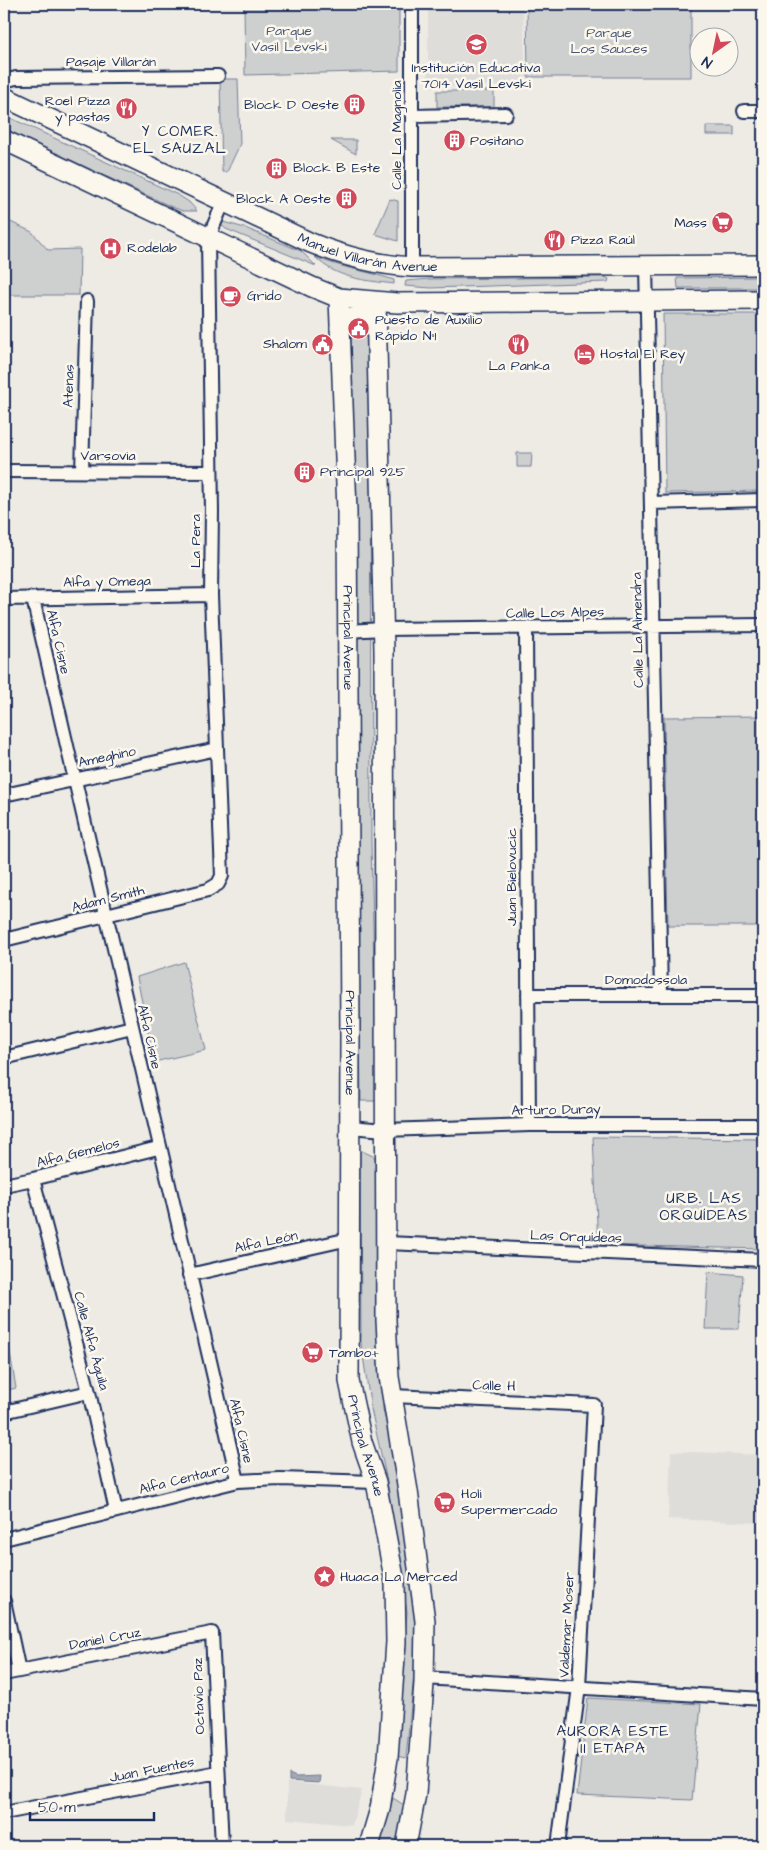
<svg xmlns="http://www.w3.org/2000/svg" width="767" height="1850" font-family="'Architects Daughter',sans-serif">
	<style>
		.built { fill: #deddda }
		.green { fill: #cecfcf; stroke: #747f96 }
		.water { fill: #a3a8b4; stroke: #6d7892 }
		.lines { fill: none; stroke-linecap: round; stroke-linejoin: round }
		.street-casing { stroke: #1b2f5e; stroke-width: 16 }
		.secondary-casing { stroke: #1b2f5e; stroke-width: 22 }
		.street { stroke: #fbf7ec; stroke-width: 12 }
		.secondary { stroke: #fbf7ec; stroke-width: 19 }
		.labels { text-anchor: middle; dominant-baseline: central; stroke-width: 5; stroke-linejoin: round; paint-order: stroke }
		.park-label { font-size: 14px; fill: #48577a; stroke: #fbf7ec }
		.street-label { font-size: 14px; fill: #1b2f5e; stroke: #fbf7ec }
		.poi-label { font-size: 14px; fill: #1b2f5e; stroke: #fbf7ec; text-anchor: start }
		.neighbourhood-label { font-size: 15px; letter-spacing: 1px; fill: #1b2f5e; stroke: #fbf7ec }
	</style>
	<rect width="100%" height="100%" fill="#eeebe4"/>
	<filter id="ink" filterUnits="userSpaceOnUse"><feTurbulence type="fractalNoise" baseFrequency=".02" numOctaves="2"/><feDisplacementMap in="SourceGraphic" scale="10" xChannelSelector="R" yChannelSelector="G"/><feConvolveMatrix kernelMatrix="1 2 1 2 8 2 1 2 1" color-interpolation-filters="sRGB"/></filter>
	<g filter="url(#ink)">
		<path class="built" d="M 428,4 L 523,4 L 526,86 L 428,87 Z
			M 671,1451 L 763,1455 L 763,1523 L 668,1519 Z
			M 287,1782 L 362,1790 L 352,1825 L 287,1819 Z"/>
		<path class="green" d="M 244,4 L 399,4 L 399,71 L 245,75 Z
			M 527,4 L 691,4 L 691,77 L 528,77 Z
			M 220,79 L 238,79 L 240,144 L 227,172 L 222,172 Z
			M 437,91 L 494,91 L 494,107 L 437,107 Z
			M 4,115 L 178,195 L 189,202 L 197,211 L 183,211 L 172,207 L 4,129 Z
			M 706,126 L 734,126 L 734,135 L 706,135 Z
			M 331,140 L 356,140 L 356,154 Z
			M 390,199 L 398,201 L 398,241 L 375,234 Z
			M 4,219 L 32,232 L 48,250 L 80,249 L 79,295 L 4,295 Z
			M 223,222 L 245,228 L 301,251 L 316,266 L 226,229 L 221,225 Z
			M 315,257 C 341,268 368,271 394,280 L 394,284 C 364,280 337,279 315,257 Z
			M 605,277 L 609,279 L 608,282 L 431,288 L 405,286 L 406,281 L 430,279 Z
			M 763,277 L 763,288 L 678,288 L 677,278 Z
			M 663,314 L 763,314 L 763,491 L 665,493 Z
			M 358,319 L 370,332 L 371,842 L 377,1101 L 361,1101 L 351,324 Z
			M 517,453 L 532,453 L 531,467 L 517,467 Z
			M 763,716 L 763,926 L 668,926 L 664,717 Z
			M 184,962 L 206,1050 L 154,1062 L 137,977 Z
			M 593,1137 L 763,1139 L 763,1249 L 598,1245 Z
			M 360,1150 L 375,1157 L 383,1409 L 402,1488 L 419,1621 L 406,1758 L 396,1756 L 407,1612 L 387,1481 L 371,1409 L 361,1343 Z
			M 708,1272 L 743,1275 L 739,1329 L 705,1329 Z
			M 4,1317 L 16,1388 L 4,1391 Z
			M 588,1698 L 701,1704 L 692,1800 L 577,1795 Z
			M 393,1798 L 407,1807 L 397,1846 L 378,1846 Z"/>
		<path class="water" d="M 289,1774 L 296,1777 L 320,1776 L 319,1783 L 289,1781 Z"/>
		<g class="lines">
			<defs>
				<path id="street" d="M 412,4 L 412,267
					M 4,81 L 16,78 L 218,76
					M 744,111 L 763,111
					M 412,116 L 506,114
					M 646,265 L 661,994
					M 4,471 L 211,472
					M 82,471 L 87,301
					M 651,503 L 763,500
					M 4,599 L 211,595
					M 33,599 C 102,893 168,1187 238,1481
					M 526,628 L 529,1125
					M 347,631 L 383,629 L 763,625
					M 4,795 L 217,749
					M 4,940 L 208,890 L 218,884 L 222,876 L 211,595 L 212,511 L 208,239 L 224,201
					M 528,995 L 763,995
					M 4,1058 L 132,1027
					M 350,1127 L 385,1130 L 529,1125 L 763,1125
					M 33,1179 L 89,1392 L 116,1511
					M 4,1185 L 33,1179 L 158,1148
					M 387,1243 L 763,1260
					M 189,1275 L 349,1239
					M 392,1396 L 594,1405 L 579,1687 L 558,1846
					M 4,1412 L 89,1392
					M 4,1539 L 238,1481 L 280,1479 L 376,1482
					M 4,1601 L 19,1671
					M 4,1674 L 212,1633 L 222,1846
					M 424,1678 L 763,1699
					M 4,1813 L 218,1772"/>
				<g id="secondary">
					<path id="s1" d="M 4,97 L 311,243 C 343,256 377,265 412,267 L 763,265"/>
					<path d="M 4,140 L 312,287 L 339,298 L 397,303 L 763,300"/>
					<path id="s2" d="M 339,298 L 347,511 L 350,1036 L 349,1381 L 362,1442 L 376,1482 L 395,1583 L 396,1642 L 388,1758 L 380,1809 L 369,1846"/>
					<path d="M 376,302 L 384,651 L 386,1320 L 389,1377 L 408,1491 L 425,1621 L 424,1683 L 416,1794 L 406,1846"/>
					<path d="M 340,328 C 351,314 361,315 376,323"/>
				</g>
			</defs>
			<use href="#street" class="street-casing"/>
			<use href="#secondary" class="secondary-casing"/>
			<use href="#street" class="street"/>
			<use href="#secondary" class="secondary"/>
		</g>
	</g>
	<defs>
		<symbol id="school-disc" viewBox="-11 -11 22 22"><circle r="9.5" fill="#d1495b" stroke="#fbf7ec"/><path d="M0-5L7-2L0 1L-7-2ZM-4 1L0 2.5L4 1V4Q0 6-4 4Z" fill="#fff"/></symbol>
		<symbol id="building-disc" viewBox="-11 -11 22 22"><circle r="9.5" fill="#d1495b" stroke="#fbf7ec"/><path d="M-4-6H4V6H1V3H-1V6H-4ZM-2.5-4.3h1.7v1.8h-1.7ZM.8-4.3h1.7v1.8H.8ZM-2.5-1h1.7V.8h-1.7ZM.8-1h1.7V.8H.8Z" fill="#fff"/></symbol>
		<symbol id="restaurant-disc" viewBox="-11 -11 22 22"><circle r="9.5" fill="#d1495b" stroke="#fbf7ec"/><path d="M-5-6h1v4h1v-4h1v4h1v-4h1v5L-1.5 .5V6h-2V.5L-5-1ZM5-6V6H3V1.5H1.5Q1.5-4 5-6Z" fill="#fff"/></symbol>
		<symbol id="supermarket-disc" viewBox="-11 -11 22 22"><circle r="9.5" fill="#d1495b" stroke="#fbf7ec"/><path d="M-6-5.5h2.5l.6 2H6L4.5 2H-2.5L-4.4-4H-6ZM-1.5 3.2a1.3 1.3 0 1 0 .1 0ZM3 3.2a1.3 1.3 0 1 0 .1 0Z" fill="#fff"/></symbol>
		<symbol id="hospital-disc" viewBox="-11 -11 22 22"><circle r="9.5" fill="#d1495b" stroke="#fbf7ec"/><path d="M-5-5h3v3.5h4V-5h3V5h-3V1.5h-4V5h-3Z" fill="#fff"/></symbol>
		<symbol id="cafe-disc" viewBox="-11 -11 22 22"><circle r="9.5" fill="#d1495b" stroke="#fbf7ec"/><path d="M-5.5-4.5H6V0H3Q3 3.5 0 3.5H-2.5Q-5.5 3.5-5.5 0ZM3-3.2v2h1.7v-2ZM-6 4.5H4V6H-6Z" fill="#fff"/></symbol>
		<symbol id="civic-disc" viewBox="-11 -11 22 22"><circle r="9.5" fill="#d1495b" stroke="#fbf7ec"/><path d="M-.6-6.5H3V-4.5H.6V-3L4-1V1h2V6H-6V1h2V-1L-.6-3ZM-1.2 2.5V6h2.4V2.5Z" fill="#fff"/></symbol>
		<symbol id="hotel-disc" viewBox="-11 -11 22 22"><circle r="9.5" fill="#d1495b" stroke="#fbf7ec"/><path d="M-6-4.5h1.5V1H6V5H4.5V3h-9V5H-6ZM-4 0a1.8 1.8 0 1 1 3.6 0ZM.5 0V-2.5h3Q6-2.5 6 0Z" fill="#fff"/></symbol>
		<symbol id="sight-disc" viewBox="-11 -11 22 22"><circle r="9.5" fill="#d1495b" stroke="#fbf7ec"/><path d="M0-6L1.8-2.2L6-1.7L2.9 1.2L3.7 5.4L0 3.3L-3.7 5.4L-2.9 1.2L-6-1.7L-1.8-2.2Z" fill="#fff"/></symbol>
	</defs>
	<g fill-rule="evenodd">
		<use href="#school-disc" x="464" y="32" width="25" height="25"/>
		<use href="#building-disc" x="342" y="92" width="25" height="25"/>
		<use href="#restaurant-disc" x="114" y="96" width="25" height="25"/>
		<use href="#building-disc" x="442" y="128" width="25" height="25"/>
		<use href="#building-disc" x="264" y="156" width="25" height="25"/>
		<use href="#building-disc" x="334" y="186" width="25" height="25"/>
		<use href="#supermarket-disc" x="710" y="210" width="25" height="25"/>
		<use href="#restaurant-disc" x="542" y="228" width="25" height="25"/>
		<use href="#hospital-disc" x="98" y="236" width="25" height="25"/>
		<use href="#cafe-disc" x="218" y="284" width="25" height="25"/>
		<use href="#civic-disc" x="346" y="316" width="25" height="25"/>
		<use href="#civic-disc" x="310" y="332" width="25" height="25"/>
		<use href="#restaurant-disc" x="506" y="332" width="25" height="25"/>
		<use href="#hotel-disc" x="572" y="342" width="25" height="25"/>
		<use href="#building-disc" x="292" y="460" width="25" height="25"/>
		<use href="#supermarket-disc" x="300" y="1340" width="25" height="25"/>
		<use href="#supermarket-disc" x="432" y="1490" width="25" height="25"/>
		<use href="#sight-disc" x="312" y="1564" width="25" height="25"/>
	</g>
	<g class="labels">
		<g class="park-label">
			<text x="289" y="31">Parque<tspan x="289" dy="16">Vasil Levski</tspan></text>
			<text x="609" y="33">Parque<tspan x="609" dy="16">Los Sauces</tspan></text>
		</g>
		<g class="street-label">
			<text x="111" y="62">Pasaje Villarán</text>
			<text transform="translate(397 135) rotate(-90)">Calle La Magnolia</text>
			<text stroke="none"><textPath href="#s1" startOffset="398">Manuel Villarán Avenue</textPath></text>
			<text transform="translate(69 386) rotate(-88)">Atenas</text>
			<text x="108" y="456">Varsovia</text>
			<text transform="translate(196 541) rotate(-90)">La Pera</text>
			<text transform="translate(107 582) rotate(-1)">Alfa y Omega</text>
			<text transform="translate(555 613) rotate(-1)">Calle Los Alpes</text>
			<text transform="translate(638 630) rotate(-91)">Calle La Almendra</text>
			<text stroke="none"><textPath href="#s2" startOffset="340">Principal Avenue</textPath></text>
			<text transform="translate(58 642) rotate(77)">Alfa Cisne</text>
			<text transform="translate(107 757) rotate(-12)">Ameghino</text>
			<text transform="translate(512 877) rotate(-90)">Juan Bielovucic</text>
			<text transform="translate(108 899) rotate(-14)">Adam Smith</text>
			<text x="646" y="980">Domodossola</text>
			<text transform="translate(149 1037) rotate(77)">Alfa Cisne</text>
			<text stroke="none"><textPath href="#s2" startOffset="745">Principal Avenue</textPath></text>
			<text transform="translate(556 1110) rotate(-1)">Arturo Duray</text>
			<text transform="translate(78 1153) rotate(-14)">Alfa Gemelos</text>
			<text transform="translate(576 1237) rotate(2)">Las Orquídeas</text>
			<text transform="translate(266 1242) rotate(-12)">Alfa León</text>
			<text transform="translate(91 1341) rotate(75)">Calle Alfa Águila</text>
			<text transform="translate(494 1386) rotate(2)">Calle H</text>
			<text transform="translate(241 1431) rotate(77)">Alfa Cisne</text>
			<text stroke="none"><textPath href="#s2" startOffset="1150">Principal Avenue</textPath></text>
			<text transform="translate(184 1479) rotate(-14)">Alfa Centauro</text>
			<text transform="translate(567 1625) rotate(-87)">Valdemar Moser</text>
			<text transform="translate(105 1639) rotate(-11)">Daniel Cruz</text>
			<text transform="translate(199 1696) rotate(-92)">Octavio Paz</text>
			<text transform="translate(152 1770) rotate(-11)">Juan Fuentes</text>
		</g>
		<g class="poi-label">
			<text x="476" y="68" text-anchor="middle">Institución Educativa<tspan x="476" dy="16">7014 Vasil Levski</tspan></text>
			<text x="110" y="101" text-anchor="end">Roel Pizza<tspan x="110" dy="16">y pastas</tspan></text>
			<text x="339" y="105" text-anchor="end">Block D Oeste</text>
			<text x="470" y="141">Positano</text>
			<text x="293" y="168">Block B Este</text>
			<text x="331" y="199" text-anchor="end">Block A Oeste</text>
			<text x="707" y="223" text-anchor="end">Mass</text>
			<text x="571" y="240">Pizza Raúl</text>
			<text x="127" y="248">Rodelab</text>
			<text x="247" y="296">Grido</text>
			<text x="375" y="320">Puesto de Auxilio<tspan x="375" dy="16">Rápido N°1</tspan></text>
			<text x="307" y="344" text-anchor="end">Shalom</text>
			<text x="600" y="354">Hostal El Rey</text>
			<text x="519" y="366" text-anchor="middle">La Panka</text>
			<text x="320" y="472">Principal 925</text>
			<text x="329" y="1353">Tambo+</text>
			<text x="461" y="1494">Holi<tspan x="461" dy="16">Supermercado</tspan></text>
			<text x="340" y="1577">Huaca La Merced</text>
		</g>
		<g class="neighbourhood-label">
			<text x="180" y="131">Y COMER.<tspan x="180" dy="17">EL SAUZAL</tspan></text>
			<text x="704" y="1198">URB. LAS<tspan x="704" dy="17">ORQUÍDEAS</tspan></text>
			<text x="613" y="1731">AURORA ESTE<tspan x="613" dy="17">II ETAPA</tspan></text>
		</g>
	</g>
	<rect width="767" height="1850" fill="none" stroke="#fbf7ec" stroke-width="20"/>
	<rect x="10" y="10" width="747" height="1830" fill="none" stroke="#1b2f5e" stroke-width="2" filter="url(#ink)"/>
	<g transform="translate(714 52) rotate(213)"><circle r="24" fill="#fbf7ec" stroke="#a1a7b3"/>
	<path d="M0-4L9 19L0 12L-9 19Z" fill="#d1495b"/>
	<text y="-8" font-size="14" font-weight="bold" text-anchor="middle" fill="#1b2f5e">N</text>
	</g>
	<path d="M30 1812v8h124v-8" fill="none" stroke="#1b2f5e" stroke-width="2.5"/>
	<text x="38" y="1812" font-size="15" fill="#1b2f5e" stroke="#fbf7ec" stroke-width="4" paint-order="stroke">50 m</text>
</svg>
